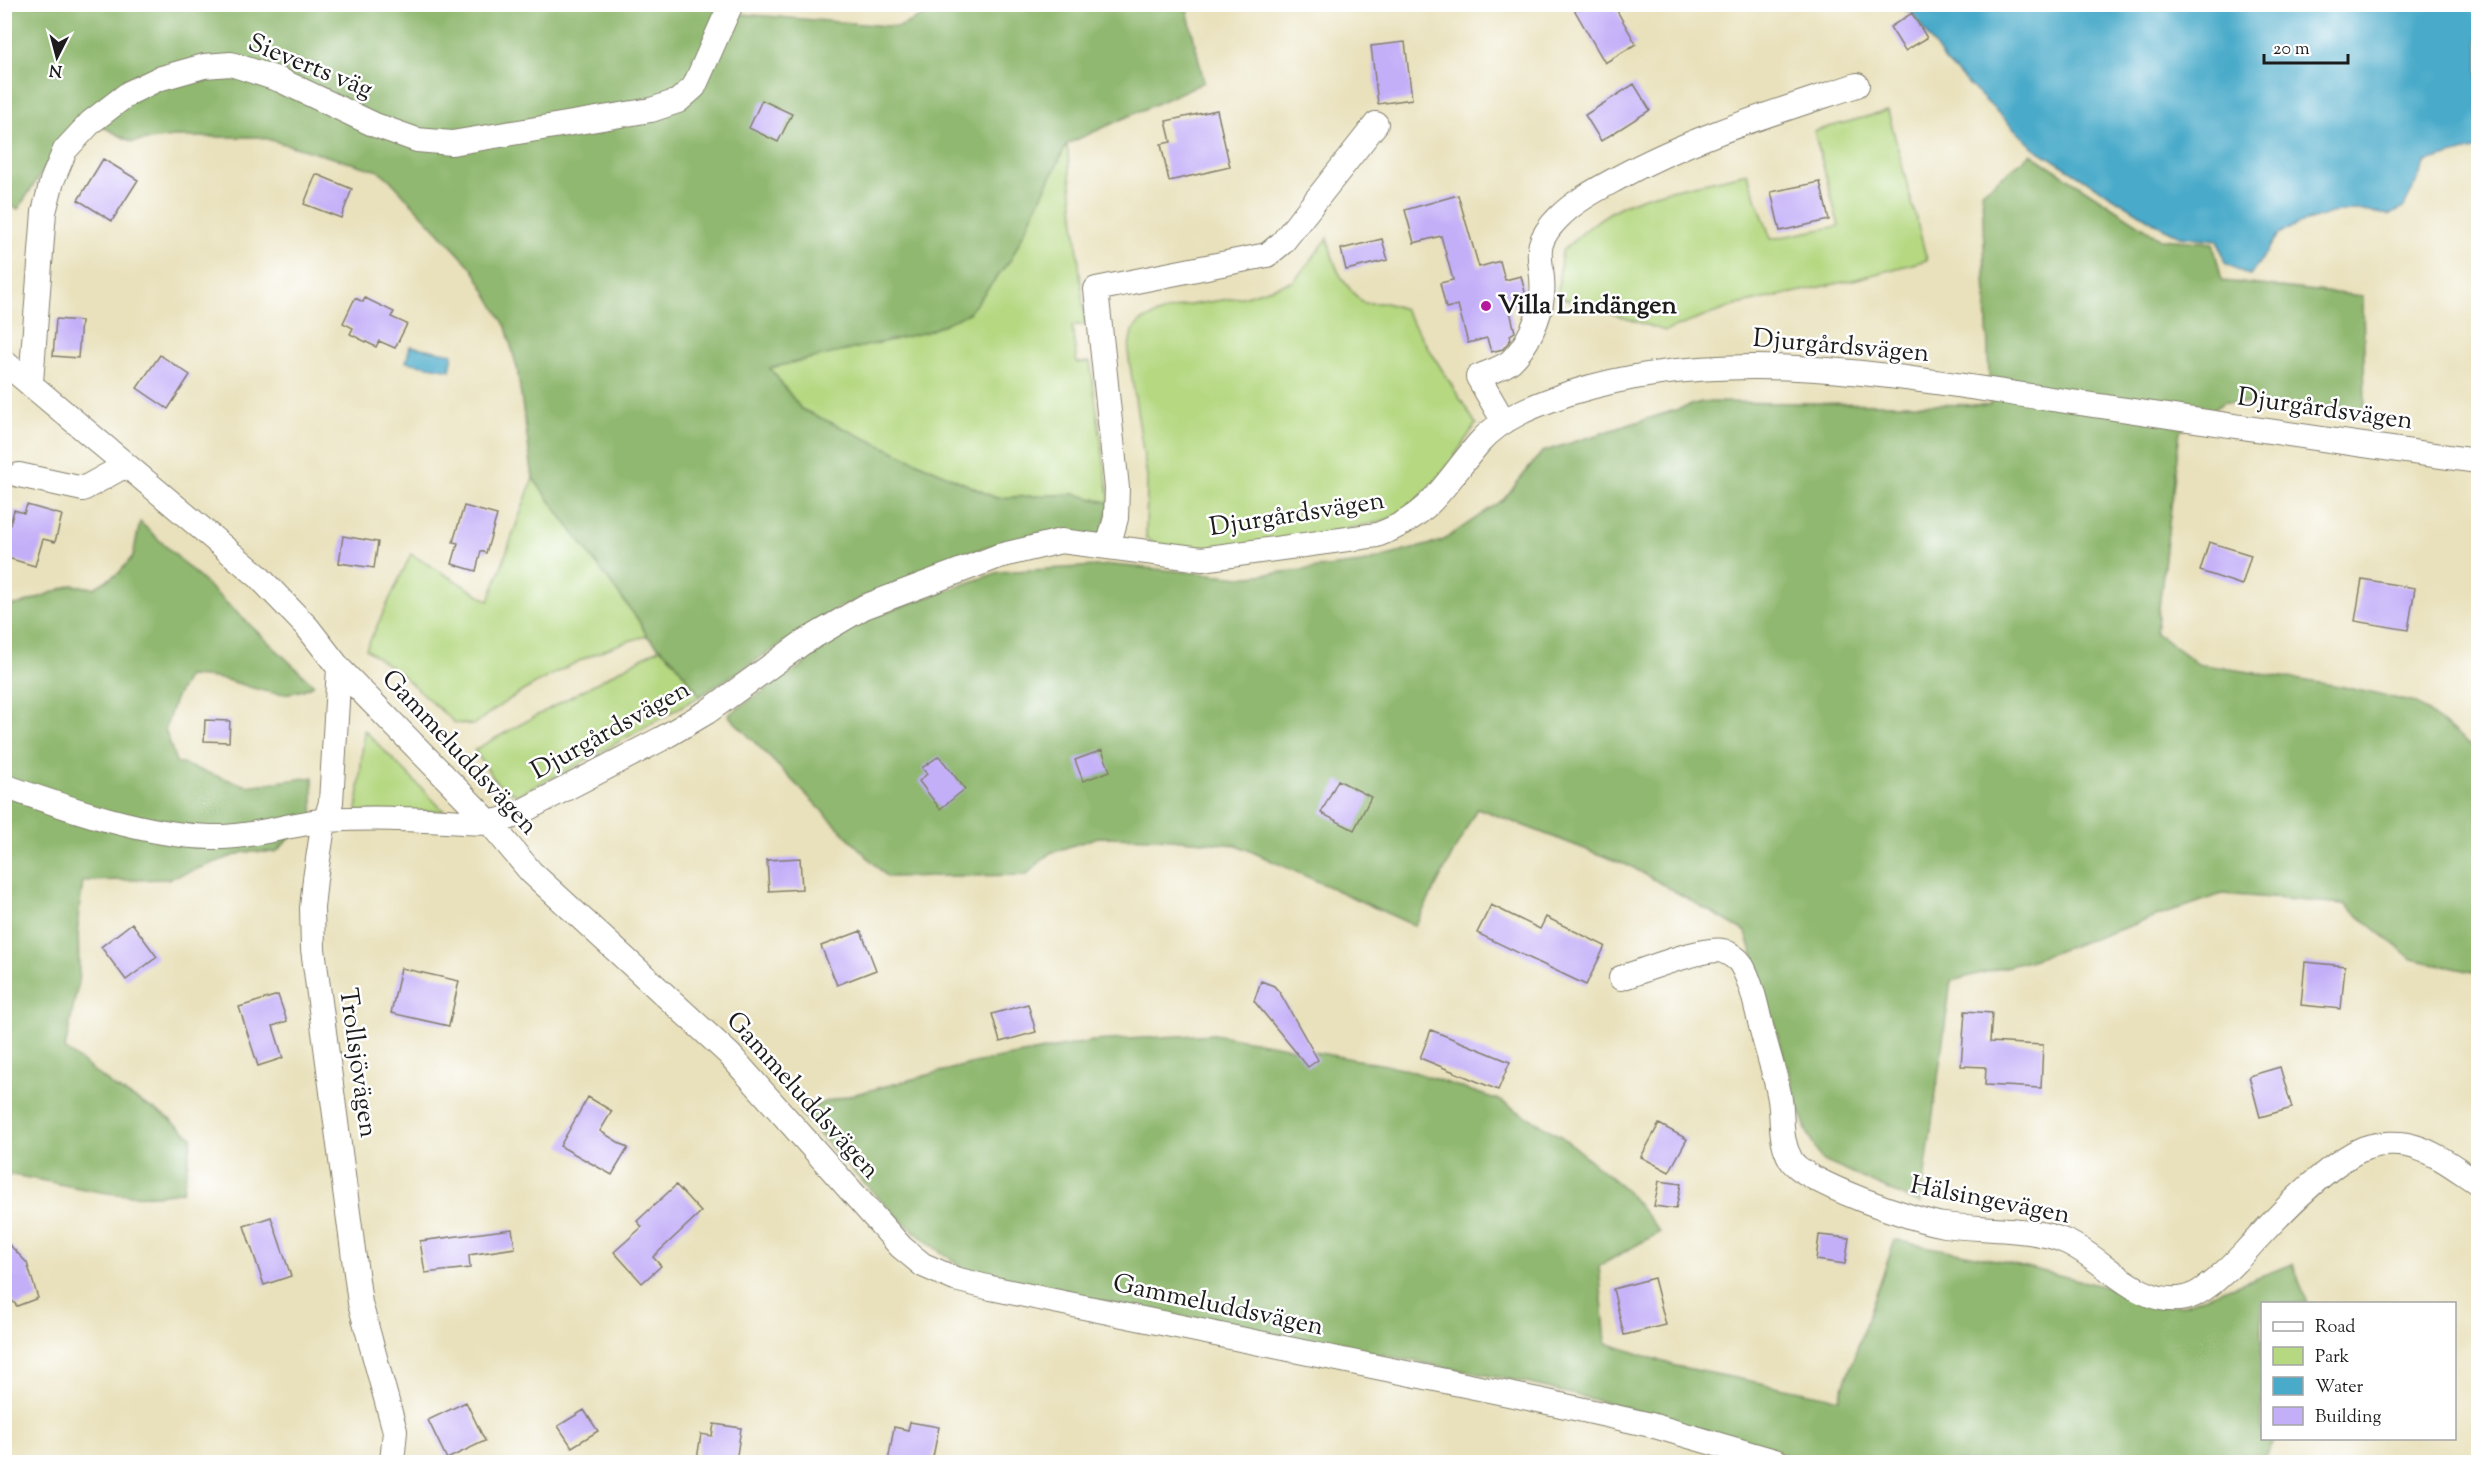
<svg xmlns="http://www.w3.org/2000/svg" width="2483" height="1467" font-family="'Sorts Mill Goudy',serif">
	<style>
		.green { fill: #b5d881; stroke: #687a4e; stroke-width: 1.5 }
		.forest { fill: #90b86f; stroke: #566a46; stroke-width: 1.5 }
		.water { fill: #4aaac9; stroke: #336372; stroke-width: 1.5 }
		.building { fill: #c3aff8 }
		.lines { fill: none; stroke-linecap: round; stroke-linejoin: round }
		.street-casing { stroke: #827e6c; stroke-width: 26 }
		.street { stroke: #fff; stroke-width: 24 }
		.poi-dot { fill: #b5179e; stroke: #fff; stroke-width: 2 }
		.labels { text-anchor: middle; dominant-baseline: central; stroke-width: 5; stroke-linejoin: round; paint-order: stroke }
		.street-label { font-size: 26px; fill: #1c1c1c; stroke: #fff }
		.poi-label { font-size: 26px; font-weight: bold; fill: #1c1c1c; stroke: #fff; text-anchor: start }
	</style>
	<rect width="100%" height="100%" fill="#fff"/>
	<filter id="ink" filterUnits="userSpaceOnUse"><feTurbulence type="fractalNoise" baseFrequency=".0167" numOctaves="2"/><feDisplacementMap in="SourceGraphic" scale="12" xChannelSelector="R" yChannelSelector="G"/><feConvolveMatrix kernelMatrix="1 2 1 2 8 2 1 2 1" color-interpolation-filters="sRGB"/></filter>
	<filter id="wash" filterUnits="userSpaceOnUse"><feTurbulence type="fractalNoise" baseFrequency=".008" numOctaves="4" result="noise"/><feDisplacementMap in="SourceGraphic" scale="24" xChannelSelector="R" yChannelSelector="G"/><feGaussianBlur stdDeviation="1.35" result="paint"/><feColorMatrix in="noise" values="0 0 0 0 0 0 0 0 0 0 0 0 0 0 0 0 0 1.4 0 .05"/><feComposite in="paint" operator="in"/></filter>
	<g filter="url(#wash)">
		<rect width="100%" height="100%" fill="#e9e1bc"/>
		<path class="green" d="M 1888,111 L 1927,260 L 1853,280 L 1737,305 L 1665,331 L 1557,296 L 1562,251 C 1581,234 1601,215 1626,204 C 1664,188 1707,184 1747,173 L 1771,239 L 1839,226 L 1814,131 Z
			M 1067,144 L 1085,324 L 1072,326 L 1077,363 L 1090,362 L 1110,503 L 1075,494 L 996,498 L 801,409 L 770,368 L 1011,259 Z
			M 1328,238 C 1334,269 1341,281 1363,303 L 1386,303 L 1404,309 L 1476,424 C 1459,449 1433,492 1409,510 C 1383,529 1192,557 1162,547 C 1157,546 1151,541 1146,538 L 1147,477 L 1128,352 L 1132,331 L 1140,322 L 1157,314 L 1183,306 L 1242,297 L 1294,281 Z
			M 533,478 L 639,621 L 647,636 C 598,647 513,692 474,725 L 455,723 L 404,677 L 366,649 L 411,554 L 489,601 Z
			M 660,648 L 674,661 L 700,696 L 567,771 L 516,795 L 497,783 L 474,750 Z
			M 364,730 L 444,811 L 357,812 Z"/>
		<path class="forest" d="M 720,4 L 717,12 L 899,27 L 946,5 L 1186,5 L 1204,82 L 1067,144 L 1011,259 L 969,313 L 927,332 L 770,368 L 801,409 L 996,498 L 1075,494 L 1110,503 L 1100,538 L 1043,533 L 983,548 L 838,608 L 700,696 L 674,661 L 647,636 L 639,621 L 533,478 L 517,368 L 506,327 L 472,268 L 389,179 L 379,171 L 260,137 L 174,137 L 132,142 L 84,117 L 46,166 L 18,209 L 5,203 L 5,5 Z
			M 2031,154 L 2161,239 L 2213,243 L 2222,281 L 2363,296 L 2365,412 L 2224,402 L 2180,431 L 2156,633 L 2198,664 L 2339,686 L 2416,703 L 2478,750 L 2478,973 L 2412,959 L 2344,904 L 2222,894 L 2032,960 L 1951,981 L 1921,1204 L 1821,1160 L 1806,1130 L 1746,932 L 1632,867 L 1477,808 L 1415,926 L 1237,845 L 1159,838 L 1098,837 L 1050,853 L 1026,875 L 887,877 L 728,715 L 804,664 L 846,626 L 999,572 L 1113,565 L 1241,577 L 1361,563 L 1442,541 L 1504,499 L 1542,452 L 1701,402 L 1990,405 L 1982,192 Z
			M 140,522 L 314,685 C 281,702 262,690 230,681 C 217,677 201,677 188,676 L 175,699 L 165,729 L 176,762 L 247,786 L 313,777 L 313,815 L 276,852 L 244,852 L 169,879 L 83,881 L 78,919 L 79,978 L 65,1049 L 116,1088 L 166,1116 L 192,1137 L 183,1191 C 119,1205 67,1182 5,1174 L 5,606 L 21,604 L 72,585 L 94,588 L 119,573 L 133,556 Z
			M 1214,1034 L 1402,1068 L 1499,1100 L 1562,1137 L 1626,1190 L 1660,1232 L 1599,1266 L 1606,1343 L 1676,1366 L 1839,1399 L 1895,1240 L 2001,1261 L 2079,1280 L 2116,1290 L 2148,1306 L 2182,1305 L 2293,1264 L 2307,1303 L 2262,1304 L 2262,1438 L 2276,1439 L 2262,1462 L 1809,1462 L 1620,1406 L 1522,1382 L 986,1279 C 910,1243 856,1173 799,1112 L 825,1102 L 974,1063 L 1093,1041 Z"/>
		<path class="water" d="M 1892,5 L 2478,5 L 2478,148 L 2426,162 L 2404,207 L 2389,215 L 2355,210 L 2331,213 L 2295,225 L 2277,236 L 2250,276 L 2225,263 L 2218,240 L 2180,236 L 2161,227 L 2034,148 L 1946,62 L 1912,13 Z
			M 410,346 L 453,354 L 450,370 L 406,362 Z"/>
		<g id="blocks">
			<path class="building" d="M 1571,4 L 1613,4 L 1636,44 L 1605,63 Z
				M 1912,13 L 1927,38 L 1905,51 L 1890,27 Z
				M 1405,42 L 1412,99 L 1378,104 L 1371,46 Z
				M 1634,84 L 1650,110 L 1601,141 L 1585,115 Z
				M 762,100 L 792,114 L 778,142 L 749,128 Z
				M 1217,110 L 1230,167 L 1169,181 L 1161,144 L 1171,142 L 1166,121 Z
				M 103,159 L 138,180 L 112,221 L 78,200 Z
				M 316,174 L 352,189 L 341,218 L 304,204 Z
				M 1820,182 L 1829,220 L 1780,231 L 1771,192 Z
				M 1458,195 L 1479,267 L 1500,261 L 1505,280 L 1521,276 L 1527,300 L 1509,307 L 1515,332 L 1510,335 L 1511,339 L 1503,349 L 1491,352 L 1487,338 L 1468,343 L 1458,305 L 1446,308 L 1440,283 L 1453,280 L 1441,236 L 1414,243 L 1405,210 Z
				M 1382,239 L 1388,260 L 1346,270 L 1341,249 Z
				M 355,298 L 363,302 L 365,298 L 394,312 L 391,317 L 407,324 L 395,348 L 379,341 L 376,347 L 350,334 L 353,328 L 343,323 Z
				M 56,319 L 81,321 L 78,358 L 53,356 Z
				M 160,355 L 190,375 L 168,409 L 137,388 Z
				M 27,505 L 62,515 L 55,542 L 43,539 L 35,566 L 4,557 L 4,531 L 8,532 L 14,510 L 24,513 Z
				M 464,506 L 497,515 L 486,553 L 481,551 L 476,571 L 452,564 L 458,543 L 453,542 Z
				M 343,536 L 378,542 L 374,568 L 339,563 Z
				M 2209,542 L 2251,555 L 2242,585 L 2200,571 Z
				M 2362,579 L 2415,588 L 2408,630 L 2355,621 Z
				M 205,720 L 230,721 L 229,742 L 204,741 Z
				M 1102,750 L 1110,771 L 1083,781 L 1075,760 Z
				M 939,756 L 965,789 L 940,809 L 919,781 L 927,774 L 922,768 Z
				M 1338,780 L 1371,797 L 1354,830 L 1321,813 Z
				M 800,858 L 802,889 L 769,891 L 767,860 Z
				M 1491,905 L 1540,929 L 1546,917 L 1605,946 L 1586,985 L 1477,933 Z
				M 132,923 L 157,957 L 126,980 L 101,947 Z
				M 861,931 L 876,970 L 837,985 L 821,946 Z
				M 2305,962 L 2345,966 L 2341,1009 L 2301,1005 Z
				M 401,968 L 459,981 L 449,1026 L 391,1013 Z
				M 1261,981 L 1274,986 L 1280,993 L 1318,1060 L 1308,1067 L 1254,1001 Z
				M 278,995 L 287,1021 L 273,1026 L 283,1058 L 258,1066 L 239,1007 Z
				M 1028,1004 L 1036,1032 L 1000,1042 L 992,1014 Z
				M 1965,1011 L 1992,1013 L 1990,1042 L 2043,1045 L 2041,1088 L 1985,1085 L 1986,1067 L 1961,1066 Z
				M 1431,1030 L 1510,1062 L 1498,1090 L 1420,1058 Z
				M 2280,1067 L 2292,1108 L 2260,1117 L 2249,1076 Z
				M 588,1097 L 612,1111 L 600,1131 L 628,1148 L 612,1175 L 560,1146 Z
				M 1659,1124 L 1687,1139 L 1669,1172 L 1641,1157 Z
				M 1659,1181 L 1681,1184 L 1676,1209 L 1654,1206 Z
				M 676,1185 L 701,1212 L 653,1257 L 661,1266 L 642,1283 L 614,1252 L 642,1227 L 637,1221 Z
				M 271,1217 L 291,1276 L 264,1285 L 244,1226 Z
				M 512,1229 L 515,1248 L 469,1255 L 470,1268 L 425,1273 L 420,1241 Z
				M 1819,1235 L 1849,1238 L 1845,1264 L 1816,1260 Z
				M 4,1239 L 27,1263 L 38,1298 L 17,1306 L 4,1292 Z
				M 1654,1278 L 1666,1325 L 1624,1335 L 1613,1289 Z
				M 466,1402 L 485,1441 L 447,1459 L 428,1420 Z
				M 584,1410 L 598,1431 L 572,1447 L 558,1426 Z
				M 910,1422 L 939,1427 L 932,1462 L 888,1462 L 894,1427 L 908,1430 Z
				M 714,1424 L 741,1428 L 736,1462 L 697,1459 L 701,1434 L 712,1436 Z"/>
		</g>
	</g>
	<g filter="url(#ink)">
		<use href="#blocks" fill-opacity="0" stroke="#827e6c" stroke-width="1.5"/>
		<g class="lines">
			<defs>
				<path id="street" d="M 4,362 L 258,576 L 308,628 L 339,668 L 490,823 L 531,872 L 729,1054 L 901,1247 L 923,1265 L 955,1279 L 991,1288 L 1543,1401 L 1651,1425 L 1778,1462
					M 31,382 L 44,212 L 52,181 L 65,150 L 91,122 L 129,93 L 158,79 L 204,66 L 231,64 L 280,80 L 375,125 L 417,140 L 452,143 L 651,110 L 678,101 L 694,87 L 731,4
					M 1504,422 L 1478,377 C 1489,372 1503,368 1511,361 C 1527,346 1540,318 1542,296 C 1546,261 1526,250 1559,217 C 1575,201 1596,190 1616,179 C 1692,137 1776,112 1857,85
					M 19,475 L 83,489 L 126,465
					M 1108,547 L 1116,518 L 1117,488 L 1096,289 L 1267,255 L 1282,243 L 1376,124
					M 339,668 L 331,802 L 322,833 L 315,879 L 312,908 L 313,949 L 360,1303 L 395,1431 L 392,1462
					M 4,786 C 67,808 146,836 212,837 C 252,838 291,823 330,820 C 383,816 437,821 490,823 L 511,817 L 661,739 L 707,712 L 801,644 L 864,607 L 999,556 L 1061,541 L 1202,559 L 1377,535 C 1431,516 1444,484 1479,443 C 1501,417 1538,404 1570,393 C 1725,343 1893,376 2051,399 C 2193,419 2335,442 2478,461
					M 1621,978 C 1643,971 1704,946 1723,951 C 1729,953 1738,959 1741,964 C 1753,985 1757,1011 1763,1034 C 1768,1054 1775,1074 1779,1094 C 1784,1116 1778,1138 1791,1160 C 1804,1183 1916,1221 1944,1225 C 1981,1230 2034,1227 2067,1242 C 2105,1259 2139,1308 2185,1298 C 2202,1295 2231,1267 2243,1254 C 2271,1223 2326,1163 2365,1148 C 2379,1143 2401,1142 2415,1147 C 2438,1154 2458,1170 2478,1183"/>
			</defs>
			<use href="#street" class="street-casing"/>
			<use href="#street" class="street"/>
		</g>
	</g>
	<circle class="poi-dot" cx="1486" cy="306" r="6"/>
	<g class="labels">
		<g class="street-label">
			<text transform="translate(310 67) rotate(22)">Sieverts väg</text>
			<text transform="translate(1841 347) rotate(5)">Djurgårdsvägen</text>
			<text transform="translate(2325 410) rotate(8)">Djurgårdsvägen</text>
			<text transform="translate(1297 515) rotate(-9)">Djurgårdsvägen</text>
			<text transform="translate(611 731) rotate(-29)">Djurgårdsvägen</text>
			<text transform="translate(459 753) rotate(47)">Gammeluddsvägen</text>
			<text transform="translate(357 1063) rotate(82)">Trollsjövägen</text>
			<text transform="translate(802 1096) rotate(48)">Gammeluddsvägen</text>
			<text transform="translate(1990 1201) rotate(11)">Hälsingevägen</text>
			<text transform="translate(1218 1306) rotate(12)">Gammeluddsvägen</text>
		</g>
		<g class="poi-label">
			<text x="1498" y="306">Villa Lindängen</text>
		</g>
	</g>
	<rect width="2483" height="1467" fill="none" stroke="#fff" stroke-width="24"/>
	<rect x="2261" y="1302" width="195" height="138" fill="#ffffff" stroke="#a4a4a4" stroke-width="1.5"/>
	<rect x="2273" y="1322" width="30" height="9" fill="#ffffff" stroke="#a4a4a4" stroke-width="1.5"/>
	<text x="2315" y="1332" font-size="18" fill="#1c1c1c">Road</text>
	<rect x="2273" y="1347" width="30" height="18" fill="#b5d881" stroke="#a4a4a4" stroke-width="1.5"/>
	<text x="2315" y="1362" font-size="18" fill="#1c1c1c">Park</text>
	<rect x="2273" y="1377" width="30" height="18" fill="#4aaac9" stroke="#a4a4a4" stroke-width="1.5"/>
	<text x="2315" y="1392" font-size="18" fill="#1c1c1c">Water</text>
	<rect x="2273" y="1407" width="30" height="18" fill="#c3aff8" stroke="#a4a4a4" stroke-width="1.5"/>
	<text x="2315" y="1422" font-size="18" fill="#1c1c1c">Building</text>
	<g transform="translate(57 57) rotate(186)" stroke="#ffffff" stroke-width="4.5" paint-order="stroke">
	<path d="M0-4.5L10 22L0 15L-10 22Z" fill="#1c1c1c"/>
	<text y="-9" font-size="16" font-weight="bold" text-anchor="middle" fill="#1c1c1c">N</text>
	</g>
	<path d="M2264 54v9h84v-9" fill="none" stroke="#1c1c1c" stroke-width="3"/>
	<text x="2273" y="54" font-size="18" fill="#1c1c1c" stroke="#ffffff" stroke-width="4.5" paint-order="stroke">20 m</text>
</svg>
